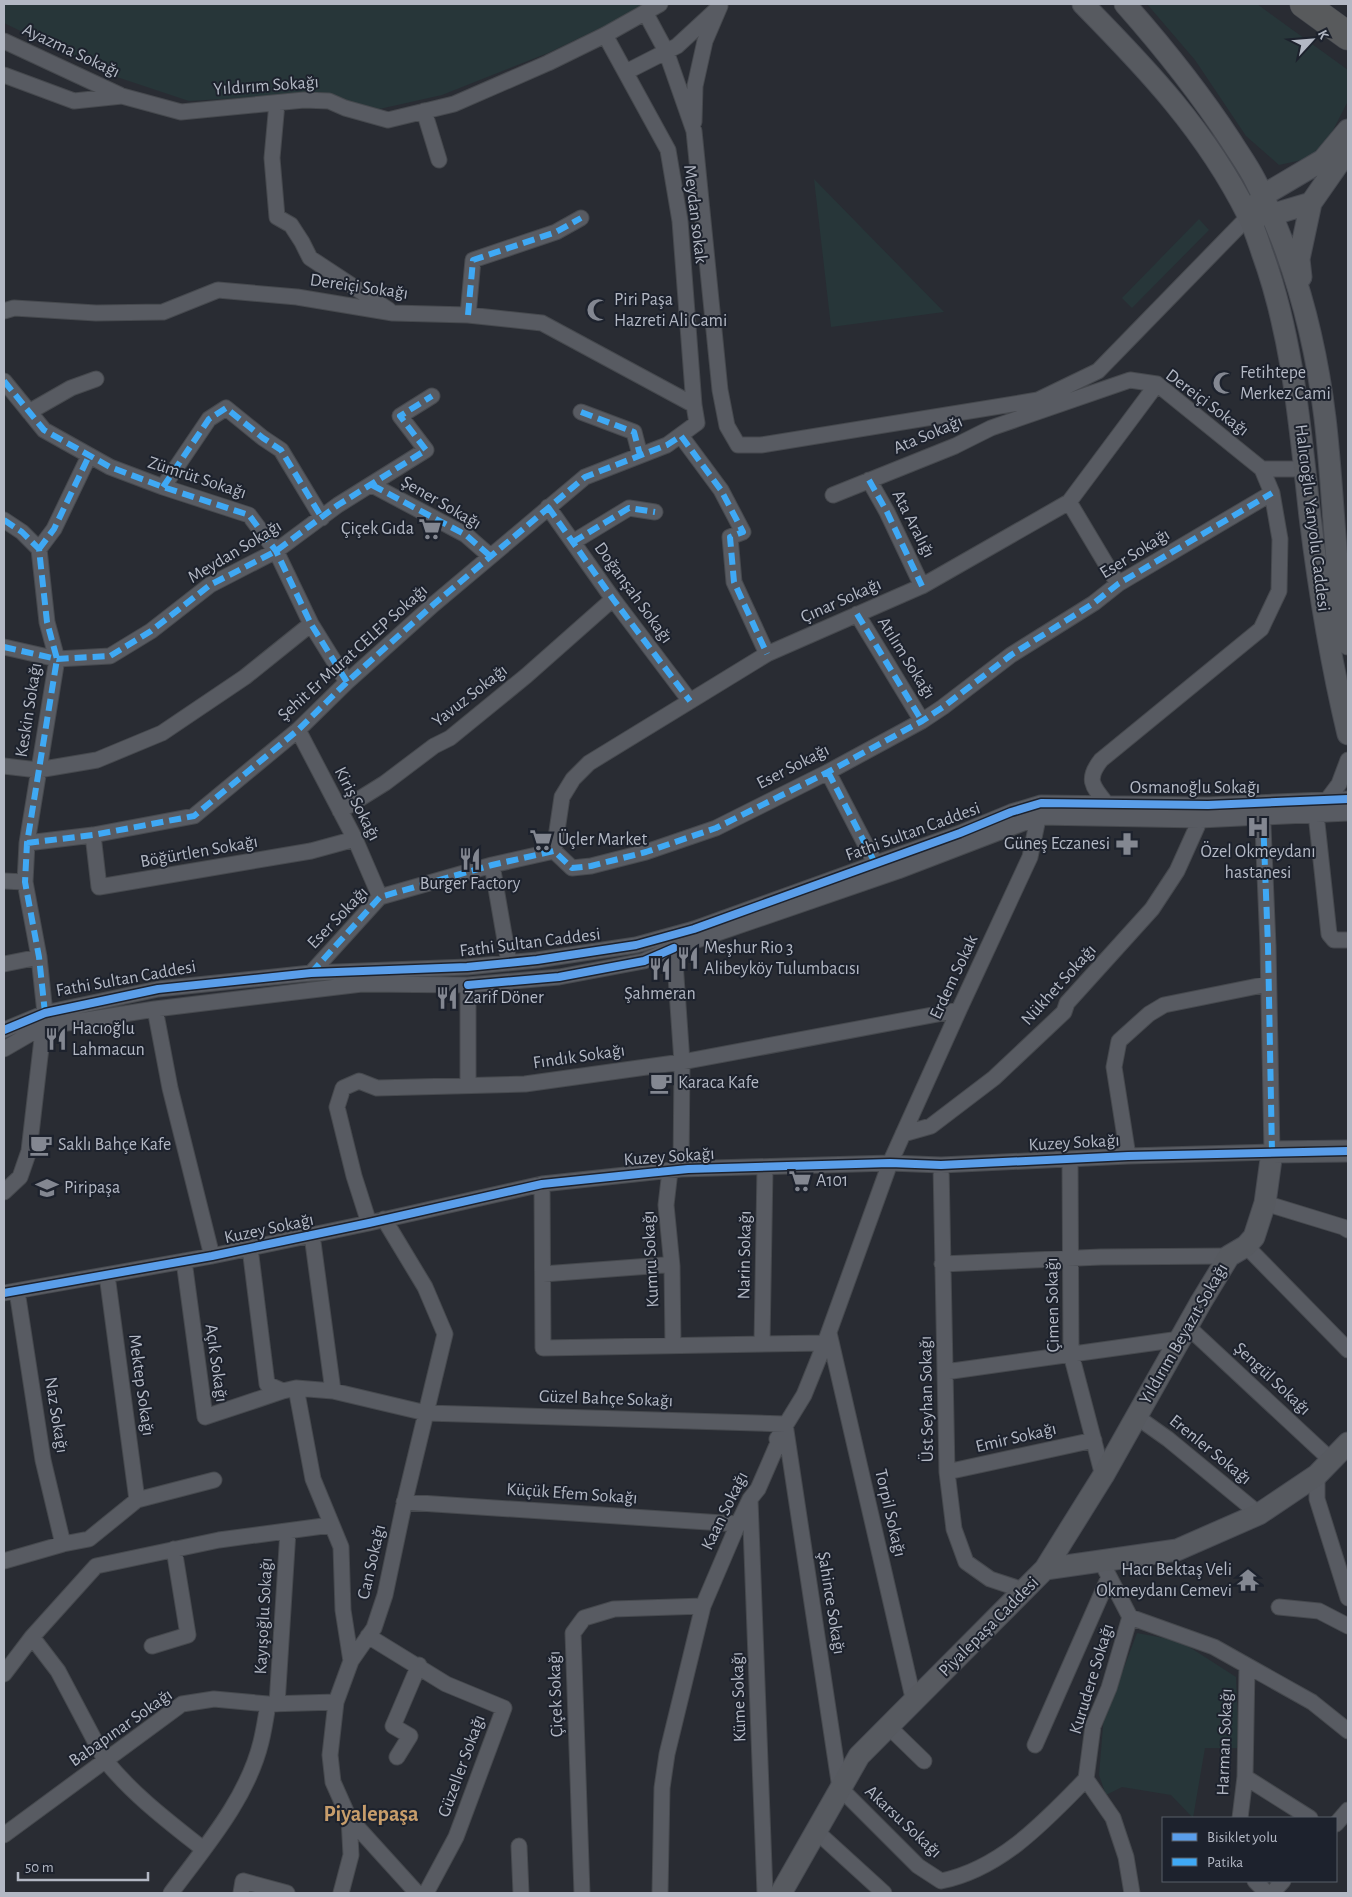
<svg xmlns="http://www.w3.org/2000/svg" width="1352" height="1897" font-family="'Alegreya Sans',sans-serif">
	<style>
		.green { fill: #273639 }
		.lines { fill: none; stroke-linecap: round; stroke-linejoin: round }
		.street-casing { stroke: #46494e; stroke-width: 17 }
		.secondary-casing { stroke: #464950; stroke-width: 23 }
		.highway-casing { stroke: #45484f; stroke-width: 29 }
		.street { stroke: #585b62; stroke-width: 15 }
		.secondary { stroke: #575a60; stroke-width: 21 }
		.highway { stroke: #585a5c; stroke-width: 28 }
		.quiet { stroke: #3fa9f5; stroke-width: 6; stroke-dasharray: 12 6; stroke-linecap: butt }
		.cycleway-casing { stroke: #1d222d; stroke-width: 11 }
		.cycleway { stroke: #5a9eea; stroke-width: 8 }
		.labels { text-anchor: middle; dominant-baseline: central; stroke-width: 4; stroke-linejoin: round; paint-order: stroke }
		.street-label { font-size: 18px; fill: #b3b8c4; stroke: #1d222d }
		.poi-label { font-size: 18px; fill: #b3b8c4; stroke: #1d222d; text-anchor: start }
		.district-label { font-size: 22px; font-weight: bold; fill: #c79d6b; stroke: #1d222d }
	</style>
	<rect width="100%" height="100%" fill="#292c33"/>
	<path class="green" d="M 4,4 L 650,4 L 548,53 L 442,95 L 375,110 L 322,93 L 189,101 L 108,74 L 4,23 Z
		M 1147,4 L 1257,4 L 1348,70 L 1348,101 L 1327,142 L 1311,158 L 1279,165 L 1246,136 L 1195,60 Z
		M 814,179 L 944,312 L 831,327 Z
		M 1199,219 L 1209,230 L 1132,308 L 1122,298 Z
		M 1137,1633 L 1180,1641 L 1236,1677 L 1239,1748 L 1205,1748 L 1193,1818 L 1171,1795 L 1122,1787 L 1106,1795 L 1099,1775 L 1104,1714 L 1119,1681 Z"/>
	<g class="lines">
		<defs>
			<path id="street" d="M 645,12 L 666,51 L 694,131 L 720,390 L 727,426 L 738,445 L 761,445 L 1038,400 L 1098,371 L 1249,216
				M 4,41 L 120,95
				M 626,72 L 677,46 L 716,10
				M 4,75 L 74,101 L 122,96 L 181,112 L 304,100 L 329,101 L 345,108 L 388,120 L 454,104 L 548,63 L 605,35 L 660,4
				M 277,103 L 272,158 L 277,217 L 291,225 L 302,242 L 310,258 L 389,310
				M 424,111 L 439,160
				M 694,122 L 695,86 L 705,41 L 720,6
				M 4,311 L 14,308 L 96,313 L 163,312 L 218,290 L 297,297 L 393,313 L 468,315 L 542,323 L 694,405
				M 468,315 L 473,260 L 556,232 L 581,218
				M 4,381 L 44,430 L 110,467 L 163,487 L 249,515 L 276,551 L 311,624 L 347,682
				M 29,412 L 71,388 L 96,379
				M 581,412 L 634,432 L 640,455
				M 681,436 L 721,490 L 743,532 L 730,537 L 734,582 L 767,654
				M 869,480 L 887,512 L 922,586
				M 372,485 L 466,535 L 490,556
				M 163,487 L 209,419 L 226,408 L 263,438 L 281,450 L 322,518
				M 833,495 L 955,446 L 991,428 L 1130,380 L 1157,384 L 1262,469
				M 1069,502 L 1118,584
				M 548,507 L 613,599 L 690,701
				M 4,520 L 22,532 L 39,549 L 47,622 L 57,659 L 27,843 L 25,882 L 39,957 L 45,1013 L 29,1151 L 20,1177 L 4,1192
				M 573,542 L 629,508 L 655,512
				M 39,549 L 54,529 L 89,456
				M 857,614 L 922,721
				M 4,647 L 57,659 L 110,656 L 151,631 L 210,585 L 276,551 L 338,505 L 426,450 L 400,416 L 432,396
				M 298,730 L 355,839 L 380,897
				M 4,766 L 38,770 L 97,760 L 162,733 L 245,677 L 311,624
				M 828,772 L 875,863
				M 1327,800 L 1339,784 L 1348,760
				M 1106,803 C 1092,786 1086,779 1101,760 L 1261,629 L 1279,591 L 1280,539 L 1272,493 L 1262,469 L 1305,469
				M 340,811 L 385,783 L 434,746 L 450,738 L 526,676 L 613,599
				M 1316,814 L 1329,934 L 1334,940 L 1348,940
				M 93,835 L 99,887 L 311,851 L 355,839
				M 27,843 L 93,835 L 194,816 L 298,730 L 347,682 L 434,604 L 585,477 L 667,445 L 697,423 L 694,405 L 680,221 L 668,150 L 605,35
				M 554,851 L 572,868 L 591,866 L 646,852 L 716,828 L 828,772 L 922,721 L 943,707 L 1011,655 L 1094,603 L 1118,584 L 1272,493
				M 554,851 L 562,797 L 573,779 L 589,763 L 767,654 L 922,586 L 1069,502 L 1157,384
				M 492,865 L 509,963
				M 4,881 L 25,882
				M 674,948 L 682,1062 L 681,1169
				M 4,964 L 39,957
				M 311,973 L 380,897 L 492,865 L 554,851
				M 468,985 L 468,1084
				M 155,1009 L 170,1088 L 212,1256
				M 4,1030 L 45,1013 L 158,989 L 311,973 L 467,967 L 537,960 L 636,945 L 694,929 L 960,833 L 1011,812 L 1041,803 L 1208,805 L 1348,799
				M 4,1049 L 42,1027 L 155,1009 L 362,984 L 468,985 L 559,977 L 644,961 L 674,948 L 898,871 L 1039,817 L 1200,820 L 1348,813
				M 903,1134 L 931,1126 L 994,1078 L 1064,1012 L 1067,1003 L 1152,909 L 1177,871 L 1200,820
				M 1128,1156 L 1114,1067 L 1119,1041 L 1149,1014 L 1164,1005 L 1268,984
				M 1070,1159 L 1071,1354 L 1103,1476
				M 941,1165 L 947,1472 L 954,1529 L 966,1562 L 990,1579 L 1026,1591
				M 670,1171 L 666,1205 L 672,1266 L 673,1345
				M 542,1184 L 543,1348 L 825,1343
				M 1265,1203 L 1343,1227 L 1348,1230
				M 384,1219 L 425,1287 L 445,1334 L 405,1500 L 385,1595 L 374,1628 L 351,1661 L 336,1702 L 330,1755 L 333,1782 L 349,1818 L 417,1893
				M 369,1223 L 354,1176 L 337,1107 L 343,1088 L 359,1081 L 377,1088 L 525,1084 L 682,1062 L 959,1010
				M 1246,1246 L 1348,1350
				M 250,1248 L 267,1384 L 283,1391 L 296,1388 L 333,1391 L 312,1235
				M 184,1261 L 205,1417 L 283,1391
				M 942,1264 L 1101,1257 L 1229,1256
				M 543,1274 L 664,1265 L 672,1266
				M 107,1275 L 137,1500
				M 17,1291 L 43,1460 L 63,1544
				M 4,1293 L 212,1256 L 369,1223 L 542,1184 L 681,1169 L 890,1163 L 941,1165 L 1128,1156 L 1272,1152 L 1268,946 L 1262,803
				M 1187,1326 L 1331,1460
				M 829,1333 L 914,1702
				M 762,1344 L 765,1167
				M 945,1372 L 1180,1339
				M 296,1388 L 313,1479 L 341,1547 L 343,1610 L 351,1661
				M 333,1391 L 426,1413 L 785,1424 L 840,1788 L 918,1866 L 941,1881 C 1001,1869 1045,1821 1086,1779
				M 1137,1417 L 1168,1439 L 1259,1514
				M 947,1472 L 1094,1440
				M 1317,1475 L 1317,1499 L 1348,1598
				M 750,1500 L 765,1893
				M 404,1502 L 738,1524
				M 4,1561 L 63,1544 L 89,1539 L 137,1500 L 214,1480
				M 1101,1561 L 1130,1617 L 1109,1688 L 1093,1726 L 1086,1779 L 1113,1818 L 1126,1857 L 1132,1893
				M 1279,1607 L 1319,1611 L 1348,1626
				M 1130,1617 L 1214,1647 L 1312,1702 L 1348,1731
				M 368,1636 L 446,1684 L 504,1708 L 456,1837 L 426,1893
				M 32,1637 L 58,1671 L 105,1760 C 133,1795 169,1822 203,1849
				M 152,1646 L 188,1635 L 174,1549
				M 4,1674 L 32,1637 L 96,1566 L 219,1540 L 331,1525
				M 277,1704 L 288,1531
				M 889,1727 L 924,1761
				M 1035,1745 L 1109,1577
				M 397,1757 L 410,1736 L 393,1726 L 419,1665
				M 1245,1777 L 1310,1818
				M 1240,1818 L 1245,1777 L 1247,1666
				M 1336,1824 L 1348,1810
				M 816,1831 L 884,1893
				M 4,1835 L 182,1704 L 214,1699 L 268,1704 L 336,1702
				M 519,1846 L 521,1893
				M 1255,1881 L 1267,1893
				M 171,1893 C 205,1847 247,1799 261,1742 C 264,1730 266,1717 268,1704
				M 241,1893 L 243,1881 L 287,1893
				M 341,1893 L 351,1855 L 349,1818
				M 582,1893 L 573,1633 L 584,1618 L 614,1609 L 703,1606
				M 660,1893 L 662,1788 L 667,1754 L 703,1606 L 738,1524 L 750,1499 L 758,1489 L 778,1443 L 777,1439 L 804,1395 L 825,1343 L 890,1163 L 959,1010 L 1030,857 L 1040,809
				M 1272,1893 L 1283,1881"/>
			<path id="secondary" d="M 1083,4 C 1148,70 1206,131 1248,215 C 1254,227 1258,240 1262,252 C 1293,337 1300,428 1310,517 C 1319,590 1331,663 1348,734
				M 1125,4 C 1163,47 1199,92 1231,141 C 1239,154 1248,166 1255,180 C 1293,254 1315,336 1325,418 C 1334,493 1334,569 1348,644
				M 1255,208 L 1262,196 L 1323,160 L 1348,130
				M 1256,215 L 1271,215 L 1311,203
				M 1301,277 L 1299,259 L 1311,203 L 1348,150
				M 1045,1569 L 1103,1476 L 1201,1302 L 1229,1256 L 1246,1246 L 1254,1237 L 1265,1203 L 1272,1152 L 1348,1151
				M 781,1893 L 859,1756 L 1045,1569 L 1177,1550 L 1259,1514 L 1317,1475 L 1348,1443"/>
			<path id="highway" d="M 1304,4 L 1348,36"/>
		</defs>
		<use href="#street" class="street-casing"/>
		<use href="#secondary" class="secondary-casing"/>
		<use href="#highway" class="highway-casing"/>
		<use href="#street" class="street"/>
		<use href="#secondary" class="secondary"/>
		<use href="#highway" class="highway"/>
		<path class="quiet" d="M 468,315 L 473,260 L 556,232 L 581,218
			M 4,381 L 44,430 L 110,467 L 163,487 L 249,515 L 276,551 L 311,624 L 347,682
			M 581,412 L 634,432 L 640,455
			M 869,480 L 887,512 L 922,586
			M 372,485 L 466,535 L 490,556
			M 163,487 L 209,419 L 226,408 L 263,438 L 281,450 L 322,518
			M 548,507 L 613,599 L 690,701
			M 4,520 L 22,532 L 39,549 L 47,622 L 57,659 L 27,843 L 25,882 L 39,957 L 45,1013
			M 573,542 L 629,508 L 655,512
			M 39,549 L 54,529 L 89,456
			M 857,614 L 922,721
			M 4,647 L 57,659 L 110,656 L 151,631 L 210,585 L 276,551 L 338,505 L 426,450 L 400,416 L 432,396
			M 828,772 L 875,863
			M 1263,817 L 1268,946 L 1272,1152
			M 27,843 L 93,835 L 194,816 L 298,730 L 347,682 L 434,604 L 585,477 L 667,445 L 681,436 L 721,490 L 743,532 L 730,537 L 734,582 L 767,654
			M 311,973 L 380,897 L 492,865 L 554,851 L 572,868 L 591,866 L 646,852 L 716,828 L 828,772 L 922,721 L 943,707 L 1011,655 L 1094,603 L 1118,584 L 1272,493"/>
		<defs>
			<path id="cycleway" d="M 468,985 L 559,977 L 644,961 L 674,948
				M 4,1030 L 45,1013 L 158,989 L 311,973 L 467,967 L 537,960 L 636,945 L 694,929 L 960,833 L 1011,812 L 1041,803 L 1208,805 L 1348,799
				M 4,1293 L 212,1256 L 369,1223 L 542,1184 L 648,1173 L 688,1169 L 890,1163 L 941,1165 L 1128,1156 L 1348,1151"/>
		</defs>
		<use href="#cycleway" class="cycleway-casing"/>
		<use href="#cycleway" class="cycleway"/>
	</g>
	<defs>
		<symbol id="mosque-bare" viewBox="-9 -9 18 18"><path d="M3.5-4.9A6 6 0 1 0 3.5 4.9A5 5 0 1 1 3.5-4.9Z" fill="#838791" stroke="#1d222d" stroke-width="2.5" paint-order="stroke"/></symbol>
		<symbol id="supermarket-bare" viewBox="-9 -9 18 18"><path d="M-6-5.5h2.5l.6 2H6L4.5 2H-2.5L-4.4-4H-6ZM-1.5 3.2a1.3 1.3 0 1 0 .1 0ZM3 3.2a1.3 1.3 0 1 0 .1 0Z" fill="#838791" stroke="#1d222d" stroke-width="2.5" paint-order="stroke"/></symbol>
		<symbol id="hospital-bare" viewBox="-9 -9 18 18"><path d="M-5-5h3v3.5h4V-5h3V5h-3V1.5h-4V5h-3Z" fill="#838791" stroke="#1d222d" stroke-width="2.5" paint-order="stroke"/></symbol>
		<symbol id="pharmacy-bare" viewBox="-9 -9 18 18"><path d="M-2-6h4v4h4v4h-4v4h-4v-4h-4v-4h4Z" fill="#838791" stroke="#1d222d" stroke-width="2.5" paint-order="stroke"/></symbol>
		<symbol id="restaurant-bare" viewBox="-9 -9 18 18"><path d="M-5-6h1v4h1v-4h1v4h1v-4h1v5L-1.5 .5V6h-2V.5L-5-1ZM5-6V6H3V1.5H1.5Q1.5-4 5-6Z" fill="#838791" stroke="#1d222d" stroke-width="2.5" paint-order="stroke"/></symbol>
		<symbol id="cafe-bare" viewBox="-9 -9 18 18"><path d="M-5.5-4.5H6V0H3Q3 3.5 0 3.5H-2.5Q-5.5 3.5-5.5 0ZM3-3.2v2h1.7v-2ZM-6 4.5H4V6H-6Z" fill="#838791" stroke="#1d222d" stroke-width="2.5" paint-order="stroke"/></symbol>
		<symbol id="school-bare" viewBox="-9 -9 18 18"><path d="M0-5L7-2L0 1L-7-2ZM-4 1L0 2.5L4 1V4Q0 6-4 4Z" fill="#838791" stroke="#1d222d" stroke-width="2.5" paint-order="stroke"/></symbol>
		<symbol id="temple-bare" viewBox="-9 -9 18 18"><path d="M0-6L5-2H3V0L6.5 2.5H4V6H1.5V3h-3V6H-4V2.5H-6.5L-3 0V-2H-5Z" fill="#838791" stroke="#1d222d" stroke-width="2.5" paint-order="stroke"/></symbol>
	</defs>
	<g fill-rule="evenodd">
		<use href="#mosque-bare" x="582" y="294" width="32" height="32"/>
		<use href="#mosque-bare" x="1208" y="367" width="32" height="32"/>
		<use href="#supermarket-bare" x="414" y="513" width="32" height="32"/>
		<use href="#hospital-bare" x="1242" y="811" width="32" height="32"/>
		<use href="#supermarket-bare" x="525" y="824" width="32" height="32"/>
		<use href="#pharmacy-bare" x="1111" y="828" width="32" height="32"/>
		<use href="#restaurant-bare" x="454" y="843" width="32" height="32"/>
		<use href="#restaurant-bare" x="672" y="942" width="32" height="32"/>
		<use href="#restaurant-bare" x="644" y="953" width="32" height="32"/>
		<use href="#restaurant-bare" x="431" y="982" width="32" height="32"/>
		<use href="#restaurant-bare" x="40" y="1023" width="32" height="32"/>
		<use href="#cafe-bare" x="645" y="1067" width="32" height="32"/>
		<use href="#cafe-bare" x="25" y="1129" width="32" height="32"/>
		<use href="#supermarket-bare" x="784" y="1165" width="32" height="32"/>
		<use href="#school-bare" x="31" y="1172" width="32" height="32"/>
		<use href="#temple-bare" x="1232" y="1564" width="32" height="32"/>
	</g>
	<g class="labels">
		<g class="street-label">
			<text transform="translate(71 51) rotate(25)">Ayazma Sokağı</text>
			<text transform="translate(266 86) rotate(-4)">Yıldırım Sokağı</text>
			<text transform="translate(695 214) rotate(83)">Meydan sokak</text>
			<text transform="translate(359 287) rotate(8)">Dereiçi Sokağı</text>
			<text transform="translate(1207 403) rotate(37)">Dereiçi Sokağı</text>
			<text transform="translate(928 435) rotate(-23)">Ata Sokağı</text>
			<text transform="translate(197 478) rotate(18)">Zümrüt Sokağı</text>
			<text transform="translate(441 503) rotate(30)">Şener Sokağı</text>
			<text transform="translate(1312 518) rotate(83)">Halıcıoğlu Yanyolu Caddesi</text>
			<text transform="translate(913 524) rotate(63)">Ata Aralığı</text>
			<text transform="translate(235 552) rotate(-31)">Meydan Sokağı</text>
			<text transform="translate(1135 554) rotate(-32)">Eser Sokağı</text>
			<text transform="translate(633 593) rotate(54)">Doğanşah Sokağı</text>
			<text transform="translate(841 601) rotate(-24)">Çınar Sokağı</text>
			<text transform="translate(353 653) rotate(-42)">Şehit Er Murat CELEP Sokağı</text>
			<text transform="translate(906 658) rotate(58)">Atılım Sokağı</text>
			<text transform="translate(470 696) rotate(-38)">Yavuz Sokağı</text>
			<text transform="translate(29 710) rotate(-81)">Keskin Sokağı</text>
			<text transform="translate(793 767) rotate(-27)">Eser Sokağı</text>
			<text x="1195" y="788">Osmanoğlu Sokağı</text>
			<text transform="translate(357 804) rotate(63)">Kiriş Sokağı</text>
			<text transform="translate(913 832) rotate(-20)">Fathi Sultan Caddesi</text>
			<text transform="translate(199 852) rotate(-10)">Böğürtlen Sokağı</text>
			<text transform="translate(338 918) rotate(-46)">Eser Sokağı</text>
			<text transform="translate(530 943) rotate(-7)">Fathi Sultan Caddesi</text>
			<text transform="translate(954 977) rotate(-65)">Erdem Sokak</text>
			<text transform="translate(126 979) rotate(-10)">Fathi Sultan Caddesi</text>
			<text transform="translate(1059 985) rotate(-48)">Nükhet Sokağı</text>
			<text transform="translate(579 1057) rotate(-8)">Fındık Sokağı</text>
			<text transform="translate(1074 1143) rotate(-3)">Kuzey Sokağı</text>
			<text transform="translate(669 1157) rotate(-4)">Kuzey Sokağı</text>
			<text transform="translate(269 1229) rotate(-12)">Kuzey Sokağı</text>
			<text transform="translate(745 1255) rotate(-89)">Narin Sokağı</text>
			<text transform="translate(651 1259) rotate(-93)">Kumru Sokağı</text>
			<text transform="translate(1053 1305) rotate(-91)">Çimen Sokağı</text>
			<text transform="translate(1184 1334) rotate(-60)">Yıldırım Beyazıt Sokağı</text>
			<text transform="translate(216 1363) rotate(82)">Açık Sokağı</text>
			<text transform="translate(1272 1379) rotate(43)">Şengül Sokağı</text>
			<text transform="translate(141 1385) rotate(82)">Mektep Sokağı</text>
			<text transform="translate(606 1399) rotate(2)">Güzel Bahçe Sokağı</text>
			<text transform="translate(927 1399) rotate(-91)">Üst Seyhan Sokağı</text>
			<text transform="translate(56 1415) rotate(81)">Naz Sokağı</text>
			<text transform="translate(1016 1438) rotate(-13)">Emir Sokağı</text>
			<text transform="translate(1210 1450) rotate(39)">Erenler Sokağı</text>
			<text transform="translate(572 1494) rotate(4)">Küçük Efem Sokağı</text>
			<text transform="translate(725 1511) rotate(-64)">Kaan Sokağı</text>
			<text transform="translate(890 1513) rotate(77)">Torpil Sokağı</text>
			<text transform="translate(372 1562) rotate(-77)">Can Sokağı</text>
			<text transform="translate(831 1603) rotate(81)">Şahince Sokağı</text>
			<text transform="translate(264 1616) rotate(-87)">Kayışoğlu Sokağı</text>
			<text transform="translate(989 1627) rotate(-45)">Piyalepaşa Caddesi</text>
			<text transform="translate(1092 1679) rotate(-73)">Kurudere Sokağı</text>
			<text transform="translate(556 1694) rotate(-92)">Çiçek Sokağı</text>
			<text transform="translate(739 1697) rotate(-92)">Küme Sokağı</text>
			<text transform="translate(121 1728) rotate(-35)">Babapınar Sokağı</text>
			<text transform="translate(1225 1742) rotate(-88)">Harman Sokağı</text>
			<text transform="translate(462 1766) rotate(-70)">Güzeller Sokağı</text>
			<text transform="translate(903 1822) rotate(43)">Akarsu Sokağı</text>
		</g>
		<g class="poi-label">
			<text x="614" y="300">Piri Paşa<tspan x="614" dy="21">Hazreti Ali Cami</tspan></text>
			<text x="1240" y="373">Fetihtepe<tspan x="1240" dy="21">Merkez Cami</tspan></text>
			<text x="414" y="529" text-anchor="end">Çiçek Gıda</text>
			<text x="558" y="840">Üçler Market</text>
			<text x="1110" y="844" text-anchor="end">Güneş Eczanesi</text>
			<text x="1258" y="852" text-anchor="middle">Özel Okmeydanı<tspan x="1258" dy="21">hastanesi</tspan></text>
			<text x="470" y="884" text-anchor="middle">Burger Factory</text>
			<text x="704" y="948">Meşhur Rio 3<tspan x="704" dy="21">Alibeyköy Tulumbacısı</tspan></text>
			<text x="660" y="994" text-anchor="middle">Şahmeran</text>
			<text x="464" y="998">Zarif Döner</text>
			<text x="72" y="1029">Hacıoğlu<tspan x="72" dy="21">Lahmacun</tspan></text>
			<text x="678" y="1083">Karaca Kafe</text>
			<text x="58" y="1145">Saklı Bahçe Kafe</text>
			<text x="816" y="1181">A101</text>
			<text x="64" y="1188">Piripaşa</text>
			<text x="1232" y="1570" text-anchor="end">Hacı Bektaş Veli<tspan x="1232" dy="21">Okmeydanı Cemevi</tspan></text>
		</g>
		<g class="district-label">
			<text x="371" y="1814">Piyalepaşa</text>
		</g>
	</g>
	<rect width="1352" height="1897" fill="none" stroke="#b3b8c4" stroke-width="10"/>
	<rect x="1162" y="1817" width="175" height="65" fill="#1d222d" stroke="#595e69"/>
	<rect x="1172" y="1833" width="25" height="8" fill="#5a9eea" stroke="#595e69"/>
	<text x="1207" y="1842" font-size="15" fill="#b3b8c4">Bisiklet yolu</text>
	<rect x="1172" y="1858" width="25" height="8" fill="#3fa9f5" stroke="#595e69"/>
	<text x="1207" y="1867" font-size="15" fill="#b3b8c4">Patika</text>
	<g transform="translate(1312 40) rotate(64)" stroke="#1d222d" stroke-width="4" paint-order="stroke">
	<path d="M0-4L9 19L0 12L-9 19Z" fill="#b3b8c4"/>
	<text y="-8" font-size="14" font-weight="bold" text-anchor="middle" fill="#b3b8c4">K</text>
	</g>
	<path d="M18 1872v8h130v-8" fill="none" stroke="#b3b8c4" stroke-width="2.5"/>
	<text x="25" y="1872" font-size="15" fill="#b3b8c4" stroke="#1d222d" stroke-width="4" paint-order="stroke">50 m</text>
</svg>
